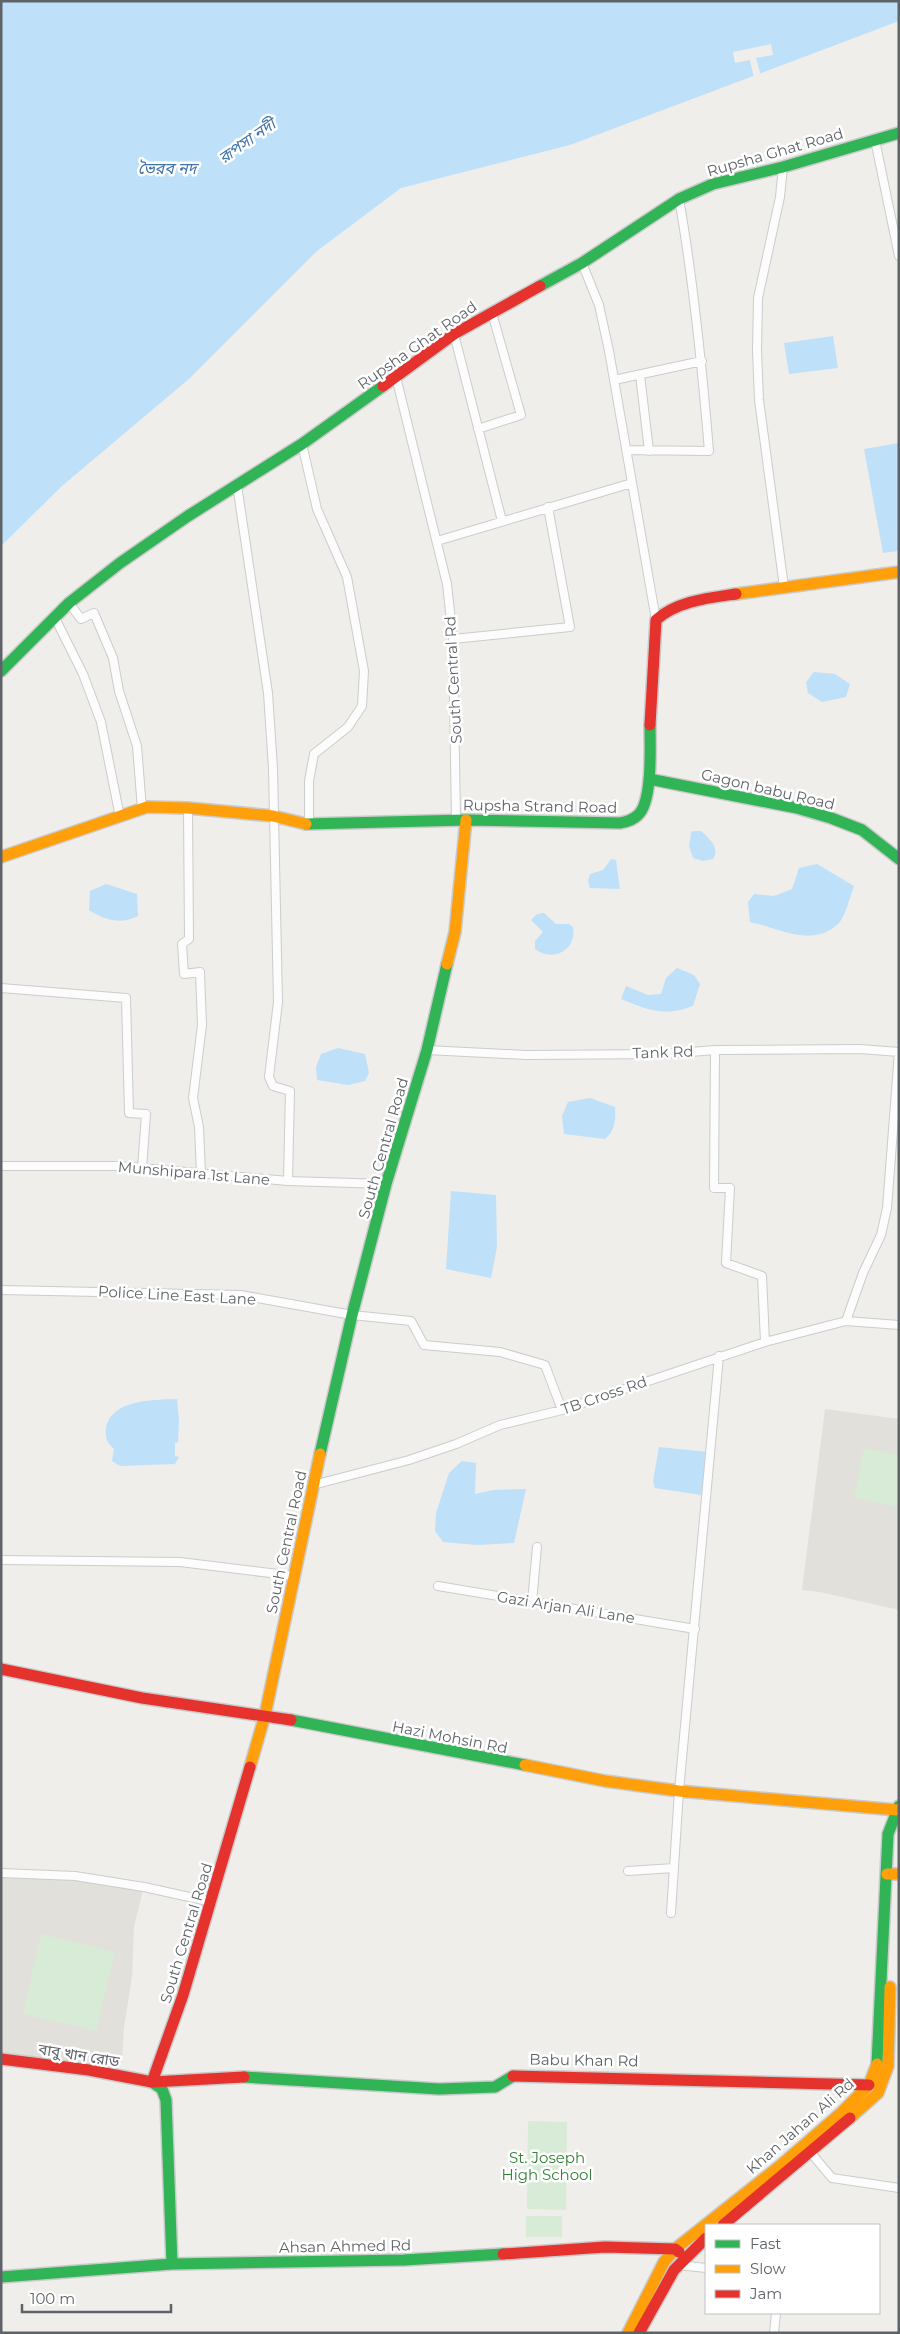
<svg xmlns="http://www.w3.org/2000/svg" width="900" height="2334" font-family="Montserrat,'Noto Sans Bengali',sans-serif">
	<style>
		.education { fill: #e2e0da }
		.green { fill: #d8ebd6 }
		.water { fill: #bfe0f9 }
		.pier { fill: #efeeea }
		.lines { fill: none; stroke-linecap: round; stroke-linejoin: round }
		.street-casing { stroke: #cbcccc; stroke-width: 10 }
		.fast-casing { stroke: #cacacb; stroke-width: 14 }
		.slow-casing { stroke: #cacacb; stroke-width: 14 }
		.jam-casing { stroke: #cacacb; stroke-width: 14 }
		.street { stroke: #fdfcfc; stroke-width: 8 }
		.fast { stroke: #30b455; stroke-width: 11 }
		.slow { stroke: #ff9f0a; stroke-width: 11 }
		.jam { stroke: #e5322d; stroke-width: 11 }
		.labels { text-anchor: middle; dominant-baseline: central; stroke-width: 5; stroke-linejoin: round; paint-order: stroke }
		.street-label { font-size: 15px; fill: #5f6368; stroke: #fff }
		.park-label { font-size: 15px; fill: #348238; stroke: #fff }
		.water-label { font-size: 16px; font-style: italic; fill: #4174aa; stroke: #fff }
	</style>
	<rect width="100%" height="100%" fill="#efeeea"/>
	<path class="education" d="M 825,1409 L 899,1419 L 899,1610 L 820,1592 L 802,1590 Z
		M 1,1873 L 75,1876 L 143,1890 L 134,1927 L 132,1977 L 124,2027 L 122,2063 L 1,2058 Z"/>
	<path class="green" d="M 864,1448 L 899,1455 L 899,1507 L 854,1498 Z
		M 41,1934 L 115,1952 L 96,2031 L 23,2014 Z
		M 528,2121 L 567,2122 L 566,2210 L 527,2209 Z
		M 526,2216 L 562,2216 L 562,2237 L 526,2237 Z"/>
	<path class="water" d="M 1,1 L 899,1 L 899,21 L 570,145 L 401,188 L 317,251 L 190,378 L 62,486 L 1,546 Z
		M 833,336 L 838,368 L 789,374 L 784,343 Z
		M 899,443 L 899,551 L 883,553 L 864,449 Z
		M 814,672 L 835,674 L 850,684 L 846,697 L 822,702 L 808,693 L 806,682 Z
		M 693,831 L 701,831 C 710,839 720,848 713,859 L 703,861 L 693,858 L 689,846 L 691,833 Z
		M 611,859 L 616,860 L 620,889 L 590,888 L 588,881 L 590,874 L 603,870 Z
		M 817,864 L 854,886 C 850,896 846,915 839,923 C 812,949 779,928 750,922 L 748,902 L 754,894 L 774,896 L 792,889 L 799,868 Z
		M 106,884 L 137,894 L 138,916 C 121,925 104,920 89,910 L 90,891 Z
		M 544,913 L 556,924 L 569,924 L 573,927 C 577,952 551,962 535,949 L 535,941 L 543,932 L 531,920 L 537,914 Z
		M 677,968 L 694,975 L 700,984 L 693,1006 C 664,1017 648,1010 621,999 L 626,986 L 648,995 L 661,994 L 666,978 Z
		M 338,1048 L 365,1054 L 369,1073 L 365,1081 L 348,1085 L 317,1080 L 316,1067 L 321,1054 Z
		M 590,1098 L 615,1107 C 616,1120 615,1131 605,1139 L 564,1134 L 562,1116 L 568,1102 Z
		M 451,1191 L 496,1195 L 497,1247 L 491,1278 L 446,1269 Z
		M 177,1399 L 179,1420 L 178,1442 L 175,1443 L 175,1456 L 179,1457 L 175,1464 L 120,1466 L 112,1461 L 114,1449 C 107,1443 105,1437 106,1428 C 111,1399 154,1400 177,1399 Z
		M 659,1447 L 708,1452 L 701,1495 L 655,1488 L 653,1481 Z
		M 462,1461 L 476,1463 L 475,1494 L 493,1490 L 526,1489 L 514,1543 L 477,1545 L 443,1542 L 435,1531 L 436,1513 L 449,1473 Z"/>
	<path class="pier" d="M 771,44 L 773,55 L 756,58 L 761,76 L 754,78 L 750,60 L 735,63 L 733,52 Z"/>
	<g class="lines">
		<defs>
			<path id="street" d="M 875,140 L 899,256
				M 783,167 L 780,197 L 758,298 L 757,351 L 759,400 L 784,587
				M 582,263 L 599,305 L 609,351 L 656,620
				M 454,334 L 502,521
				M 640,375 L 649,451
				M 396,377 L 447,584 L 453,639 L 456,820
				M 614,380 L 702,361
				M 478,429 L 521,415 L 492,313
				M 302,444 L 317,509 L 347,577 L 364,671 L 362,706 L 348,727 L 314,754 L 309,781 L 309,825
				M 626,450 L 709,451 C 702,366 694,283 679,199
				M 237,485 L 268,693 L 273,768 L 278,1002 L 269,1077 L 273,1086 L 290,1091 L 288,1181
				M 437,541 L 632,483
				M 69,603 L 81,619 L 94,613 L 113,658 L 119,691 L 137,746 L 142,809
				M 54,616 L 83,674 L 101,722 L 120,817
				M 453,639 L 570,627 L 548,507
				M 188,808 L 189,939 L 182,944 L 184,974 L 200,972 L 202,1025 L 193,1098 L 199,1127 L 201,1174
				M 1,988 L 126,998 L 129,1113 L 146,1114 L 142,1169
				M 427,1050 L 526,1055 L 666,1054 L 715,1050 L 860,1049 L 899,1052 L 887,1208 L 881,1235 L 863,1273 L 846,1321
				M 715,1050 L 714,1188 L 730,1188 L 726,1263 L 762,1276 L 765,1342
				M 1,1166 L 119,1166 L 288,1181 L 386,1184
				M 1,1290 L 241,1295 L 352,1315 L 411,1321 L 424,1345 L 500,1352 L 545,1365 L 562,1410
				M 313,1485 L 409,1460 L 456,1444 L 500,1425 L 562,1410 L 765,1342 L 846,1321 L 899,1325
				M 1,1560 L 180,1562 L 294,1576
				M 438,1586 L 695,1629
				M 532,1602 L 537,1547
				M 628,1871 L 674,1868
				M 1,1873 L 75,1876 L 144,1887 L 212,1902
				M 671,1913 L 679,1791 L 719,1356
				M 811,2153 L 832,2178 L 899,2188
				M 678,2265 L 706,2268
				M 774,2333 L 776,2313"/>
			<path id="fast" d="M 540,286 L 582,263 L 679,199 L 713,184 L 783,167 L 899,133
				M 1,671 L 69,603 L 120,563 L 188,516 L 302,444 L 383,386
				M 649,779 L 797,808 L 831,818 L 862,830 L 899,859
				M 306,824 L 466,820 L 620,823 C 626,822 633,820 638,815 C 653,801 650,746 650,725
				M 320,1454 L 352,1315 L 386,1184 L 427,1050 L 447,964
				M 291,1720 L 525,1765
				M 877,2064 L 888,1834 L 899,1806
				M 244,2077 L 439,2089 L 495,2087 L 513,2076
				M 152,2082 L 162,2089 L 166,2100 L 172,2264
				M 1,2277 L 172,2264 L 404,2260 L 503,2254"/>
			<path id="slow" d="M 736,594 L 899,572
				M 1,857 L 147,807 L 188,808 L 273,816 L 306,824
				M 447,964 L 455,932 L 466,820
				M 525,1765 L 605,1781 L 679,1791 L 897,1810
				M 250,1767 L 265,1715 L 320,1454
				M 887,1874 L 899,1874
				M 850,2118 L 878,2093 L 888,2066 L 890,1987
				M 628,2333 L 664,2262 L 675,2249 L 781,2165 L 841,2113 L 869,2085 L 877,2064"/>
			<path id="jam" d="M 383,386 L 454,334 L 540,286
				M 650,725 L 656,620 C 677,601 708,598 736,594
				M 1,1669 L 142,1698 L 291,1720
				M 1,2059 L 89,2070 L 152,2082 L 244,2077
				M 513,2076 L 869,2085
				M 152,2082 L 183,1995 L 250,1767
				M 723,2225 L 850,2118
				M 503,2254 L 605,2247 L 675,2249 L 679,2252
				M 639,2333 L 674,2270 L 706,2238"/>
		</defs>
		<use href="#street" class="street-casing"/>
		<use href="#fast" class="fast-casing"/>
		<use href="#slow" class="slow-casing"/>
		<use href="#jam" class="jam-casing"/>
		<use href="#street" class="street"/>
		<use href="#fast" class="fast"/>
		<use href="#slow" class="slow"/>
		<use href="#jam" class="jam"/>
	</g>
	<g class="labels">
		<g class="street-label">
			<text transform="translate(775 152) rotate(-16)">Rupsha Ghat Road</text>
			<text transform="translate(417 345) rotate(-35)">Rupsha Ghat Road</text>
			<text transform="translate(453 680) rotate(-93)">South Central Rd</text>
			<text transform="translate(768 789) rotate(13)">Gagon babu Road</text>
			<text transform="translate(540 806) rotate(1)">Rupsha Strand Road</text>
			<text transform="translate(663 1052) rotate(-2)">Tank Rd</text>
			<text transform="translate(383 1148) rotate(-74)">South Central Road</text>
			<text transform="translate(194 1173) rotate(5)">Munshipara 1st Lane</text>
			<text transform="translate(177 1295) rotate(3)">Police Line East Lane</text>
			<text transform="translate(604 1395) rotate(-19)">TB Cross Rd</text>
			<text transform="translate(286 1542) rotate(-78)">South Central Road</text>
			<text transform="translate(566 1607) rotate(9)">Gazi Arjan Ali Lane</text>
			<text transform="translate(450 1737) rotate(11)">Hazi Mohsin Rd</text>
			<text transform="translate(186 1933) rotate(-73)">South Central Road</text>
			<text transform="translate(79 2055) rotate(9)">বাবু খান রোড</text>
			<text transform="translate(584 2060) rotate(1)">Babu Khan Rd</text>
			<text transform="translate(800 2126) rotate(-41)">Khan Jahan Ali Rd</text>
			<text transform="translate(345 2246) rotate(-1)">Ahsan Ahmed Rd</text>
		</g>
		<g class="park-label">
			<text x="547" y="2157">St. Joseph<tspan x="547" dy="17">High School</tspan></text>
		</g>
		<g class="water-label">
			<text transform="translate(247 141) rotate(-35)">রূপসা নদী</text>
			<text x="167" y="168">ভৈরব নদ</text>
		</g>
	</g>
	<rect width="900" height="2334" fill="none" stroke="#5f6368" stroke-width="5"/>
	<rect x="705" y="2224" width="175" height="90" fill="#ffffff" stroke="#bfc1c3"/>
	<rect x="715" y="2240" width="25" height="8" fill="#30b455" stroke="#bfc1c3"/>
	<text x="750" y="2249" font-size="15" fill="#5f6368">Fast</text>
	<rect x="715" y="2265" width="25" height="8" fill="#ff9f0a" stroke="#bfc1c3"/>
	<text x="750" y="2274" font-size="15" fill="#5f6368">Slow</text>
	<rect x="715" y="2290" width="25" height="8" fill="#e5322d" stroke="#bfc1c3"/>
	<text x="750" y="2299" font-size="15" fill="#5f6368">Jam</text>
	<path d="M22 2304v8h149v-8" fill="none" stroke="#5f6368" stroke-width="2.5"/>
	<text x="30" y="2304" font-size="15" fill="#5f6368" stroke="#ffffff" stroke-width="4" paint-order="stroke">100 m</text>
</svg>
